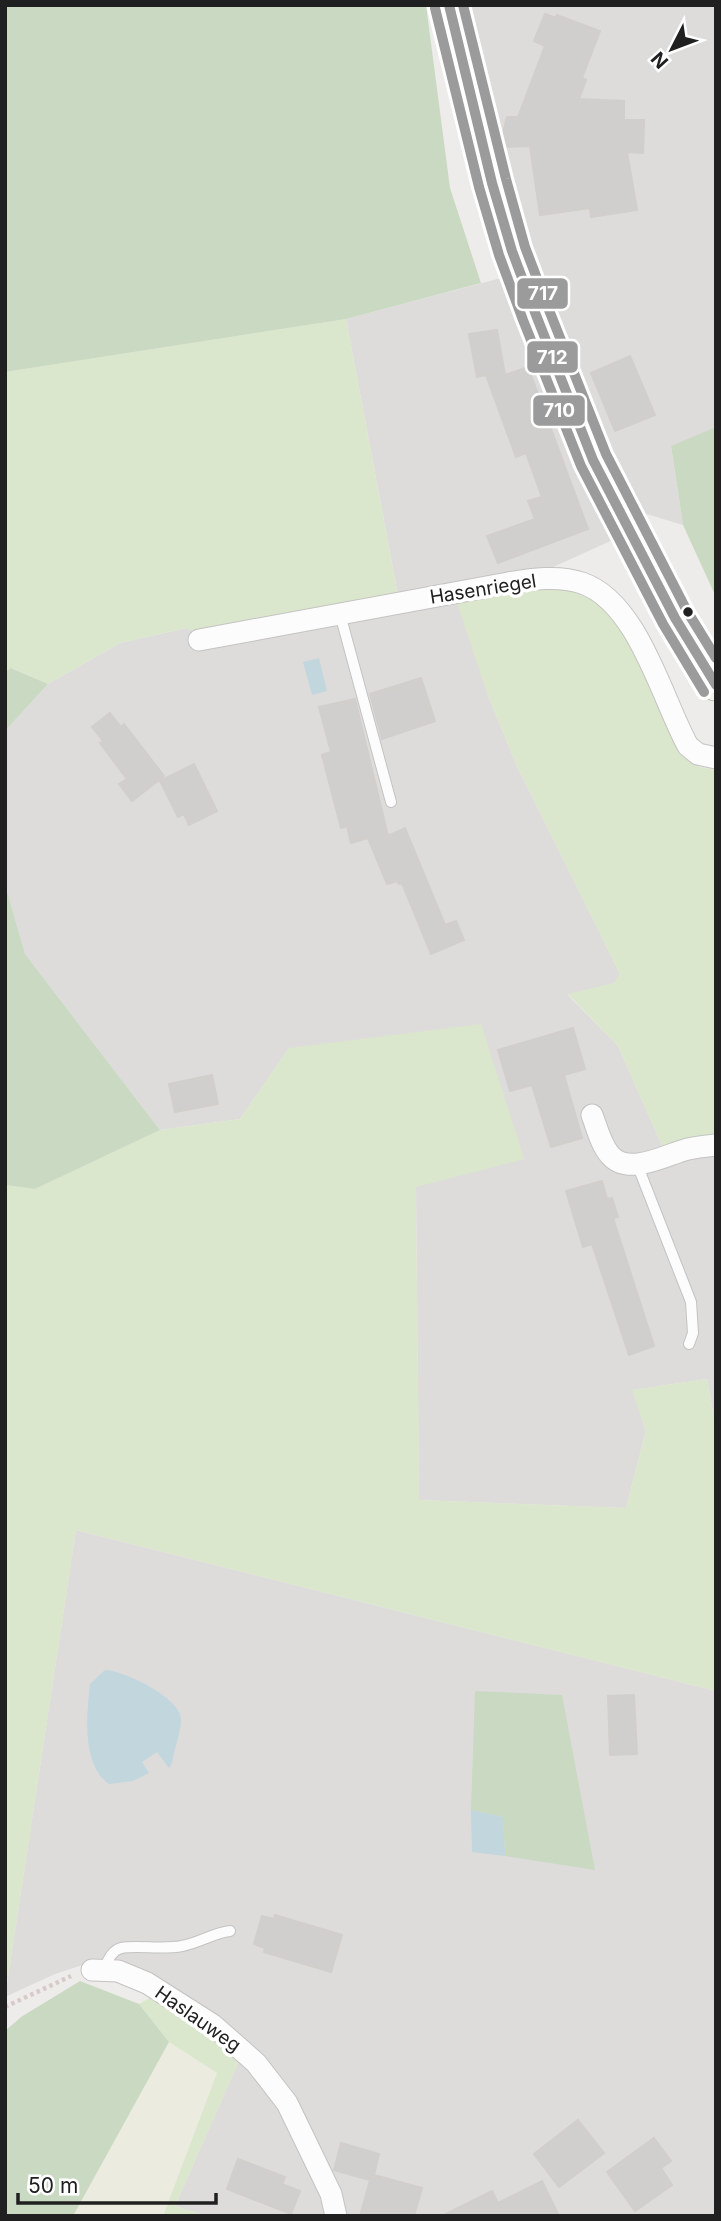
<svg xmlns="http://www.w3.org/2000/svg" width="721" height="2221" font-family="Inter,sans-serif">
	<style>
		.residential { fill: #dddcdb }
		.farmland { fill: #ebecdf }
		.grass { fill: #dae7cc }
		.forest { fill: #cad9c2 }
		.water { fill: #c1d6dd }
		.building { fill: #d1cfcd; stroke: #d1cecc; stroke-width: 2 }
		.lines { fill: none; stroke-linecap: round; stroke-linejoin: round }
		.lane-casing { stroke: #c4c3c2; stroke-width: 12 }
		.street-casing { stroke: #c4c3c2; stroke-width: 23 }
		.secondary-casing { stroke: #949683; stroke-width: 33 }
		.path { stroke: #d6cbc9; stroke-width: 4.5; stroke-dasharray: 3.5 3.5; stroke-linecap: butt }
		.lane { stroke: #fcfcfc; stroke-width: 10 }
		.street { stroke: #fcfcfc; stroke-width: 21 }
		.secondary { stroke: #f2f3ed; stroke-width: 32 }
		.bus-1-casing { stroke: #fff; stroke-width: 16 }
		.bus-2-casing { stroke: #fff; stroke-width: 16 }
		.bus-3-casing { stroke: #fff; stroke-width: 16 }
		.bus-1 { stroke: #9b9b9b; stroke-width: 10 }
		.bus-2 { stroke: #9b9b9b; stroke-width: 10 }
		.bus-3 { stroke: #9b9b9b; stroke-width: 10 }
		.bus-dot { fill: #202020; stroke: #fff; stroke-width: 2.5 }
		.labels { text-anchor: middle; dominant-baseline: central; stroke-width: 7; stroke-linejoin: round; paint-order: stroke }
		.street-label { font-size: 19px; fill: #202020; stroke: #fff }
		.line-badge { stroke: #fff; stroke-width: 2.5 }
		.badge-label { font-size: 19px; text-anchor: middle; font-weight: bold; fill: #fff }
	</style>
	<rect width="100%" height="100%" fill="#eeecea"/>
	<path class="residential" d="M 466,5 L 716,5 L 716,427 L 671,447 L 683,525 L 643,513 L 599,426 L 566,352 L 528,250 L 504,173 Z
		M 505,277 L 550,402 L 581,472 L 615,539 L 540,573 L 487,693 L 516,764 L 620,974 L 615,983 L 568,995 L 618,1046 L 664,1150 L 716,1135 L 716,1429 L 707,1379 L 633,1390 L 646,1431 L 626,1508 L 419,1500 L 416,1187 L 289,1048 L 240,1119 L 160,1130 L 25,954 L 5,884 L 5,731 L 48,684 L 120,643 L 187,628 L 220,644 L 401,611 L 346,319 Z
		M 76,1530 L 716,1691 L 716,2216 L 206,2216 L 175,2206 L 246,2045 L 98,1960 L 55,1974 L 5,1997 Z"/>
	<path class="farmland" d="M 169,2042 L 217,2073 L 163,2216 L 73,2216 Z"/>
	<path class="grass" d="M 346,319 L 401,612 L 220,644 L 187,628 L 120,643 L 48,684 L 12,668 L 5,672 L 5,372 Z
		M 553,584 L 592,593 L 621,625 L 687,757 L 700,767 L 716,770 L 716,1135 L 664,1150 L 618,1046 L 568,994 L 614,983 L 620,974 L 516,764 L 487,693 L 456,600 Z
		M 481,1024 L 524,1159 L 416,1187 L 419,1500 L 626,1508 L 646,1431 L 632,1390 L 707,1379 L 716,1429 L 716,1691 L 76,1530 L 5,1997 L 5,1185 L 35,1189 L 160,1130 L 240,1119 L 289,1048 Z
		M 156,1994 L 203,2028 L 239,2061 L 175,2206 L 206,2216 L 163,2216 L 217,2073 L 169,2042 L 139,2004 Z"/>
	<path class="forest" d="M 5,5 L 426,5 L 450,188 L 481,283 L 346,319 L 5,372 Z
		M 716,427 L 716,597 L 683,525 L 671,446 Z
		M 11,668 L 48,684 L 5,731 L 5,672 Z
		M 5,884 L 25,954 L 160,1130 L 35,1189 L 5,1185 Z
		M 475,1691 L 562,1695 L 595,1870 L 505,1856 L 503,1817 L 471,1810 Z
		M 80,1981 L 139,2004 L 169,2042 L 73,2216 L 5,2216 L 5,2031 L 21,2017 Z"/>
	<path class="water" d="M 319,658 L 327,691 L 312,695 L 303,662 Z
		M 105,1670 C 123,1670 181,1698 181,1719 C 181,1733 174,1749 172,1763 L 169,1768 L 157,1752 L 142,1762 L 149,1773 L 133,1781 L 109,1784 C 81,1764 87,1714 90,1684 Z
		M 471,1810 L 503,1817 L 505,1856 L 472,1852 Z"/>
	<path class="building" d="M 545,14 L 556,18 L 557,15 L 600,31 L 582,78 L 586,80 L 579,99 L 624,101 L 624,120 L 644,120 L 643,153 L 627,152 L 637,210 L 591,217 L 590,208 L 540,215 L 530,146 L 502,147 L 501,142 L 507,117 L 518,117 L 545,46 L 534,41 Z
		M 497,330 L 505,375 L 528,367 L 588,529 L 498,563 L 487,536 L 535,519 L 528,501 L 542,497 L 526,453 L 516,457 L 486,375 L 477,377 L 469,334 Z
		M 630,356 L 655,415 L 615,431 L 591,373 Z
		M 421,678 L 435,721 L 382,739 L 370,694 Z
		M 355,699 L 388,836 L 405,828 L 445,925 L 456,921 L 464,940 L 431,954 L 402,883 L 399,884 L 397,881 L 387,884 L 368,838 L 351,843 L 347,826 L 341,828 L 322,755 L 331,752 L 319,707 Z
		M 110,713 L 121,727 L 124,724 L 164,776 L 132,801 L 119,784 L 127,779 L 100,743 L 103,741 L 92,727 Z
		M 194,764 L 217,811 L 189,825 L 184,814 L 178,817 L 160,781 Z
		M 573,1028 L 585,1069 L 564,1075 L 582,1138 L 551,1147 L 532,1085 L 510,1091 L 498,1050 Z
		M 212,1075 L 218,1104 L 175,1112 L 169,1084 Z
		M 602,1181 L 607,1199 L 612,1198 L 618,1217 L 613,1218 L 654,1346 L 629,1355 L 592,1244 L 583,1247 L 566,1191 Z
		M 634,1695 L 637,1754 L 610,1755 L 608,1696 Z
		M 275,1915 L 342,1935 L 331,1972 L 264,1952 L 265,1948 L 254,1944 L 262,1916 L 274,1919 Z
		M 578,2120 L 604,2153 L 559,2187 L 534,2154 Z
		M 654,2138 L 671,2161 L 661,2168 L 672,2185 L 635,2211 L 607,2172 Z
		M 341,2143 L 379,2154 L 374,2175 L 422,2188 L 414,2216 L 360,2216 L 370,2180 L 334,2170 Z
		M 238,2159 L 285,2177 L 282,2184 L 300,2191 L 291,2214 L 227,2189 Z
		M 542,2181 L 559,2216 L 442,2216 L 492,2191 L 498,2203 Z"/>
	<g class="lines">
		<defs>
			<path id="lane" d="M 340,614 L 391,802
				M 637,1164 L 691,1302 L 693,1333 L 689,1344
				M 104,1969 C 108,1961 111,1951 121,1948 C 138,1945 162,1950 182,1946 C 199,1943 213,1933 230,1931"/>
			<path id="street" d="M 199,640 L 508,583 C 531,579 559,575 582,583 C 638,602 662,699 688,746 L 698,754 L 716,758
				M 592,1115 C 597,1128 601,1145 610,1155 C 629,1177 667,1154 688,1149 C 697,1147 707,1146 716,1145
				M 92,1970 L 118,1971 L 147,1983 L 213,2025 L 256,2063 L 287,2103 L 331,2194 L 336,2216"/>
			<path id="secondary" d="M 449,5 L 492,183 L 512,251 L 536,315 L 593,460 L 675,618 L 716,685"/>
		</defs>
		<use href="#lane" class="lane-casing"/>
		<use href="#street" class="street-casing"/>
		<use href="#secondary" class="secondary-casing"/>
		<path class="path" d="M 5,2007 L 71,1976"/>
		<use href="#lane" class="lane"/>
		<use href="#street" class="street"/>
		<use href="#secondary" class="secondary"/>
		<defs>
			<path id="bus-1" d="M 449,5 L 492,183 L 512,251 L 536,315 L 593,460 L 675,618 L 716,685"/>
			<path id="bus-2" d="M 435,8 L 479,187 L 499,255 L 523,320 L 581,466 L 663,624 L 704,692"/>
			<path id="bus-3" d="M 463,5 L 506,179 L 525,247 L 549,310 L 606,454 L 687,611 L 716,658"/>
		</defs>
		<use href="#bus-1" class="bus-1-casing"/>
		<use href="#bus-2" class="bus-2-casing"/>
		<use href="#bus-3" class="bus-3-casing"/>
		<use href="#bus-1" class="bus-1"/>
		<use href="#bus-2" class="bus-2"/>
		<use href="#bus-3" class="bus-3"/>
	</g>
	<circle class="bus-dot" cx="688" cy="612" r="6"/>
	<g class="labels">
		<g class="street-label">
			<text transform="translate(483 589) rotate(-9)">Hasenriegel</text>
			<text transform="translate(198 2019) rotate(35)">Haslauweg</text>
		</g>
	</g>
	<g class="line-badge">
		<rect x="516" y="277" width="53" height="33" rx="7" fill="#9b9b9b"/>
		<rect x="526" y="340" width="53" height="34" rx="7" fill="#9b9b9b"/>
		<rect x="532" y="394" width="54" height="33" rx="7" fill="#9b9b9b"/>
	</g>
	<g class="badge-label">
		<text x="543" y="300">717</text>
		<text x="552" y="364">712</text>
		<text x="559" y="417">710</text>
	</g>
	<rect width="721" height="2221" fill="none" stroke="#202020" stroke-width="14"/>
	<g transform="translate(672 49) rotate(228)" stroke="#ffffff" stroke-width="5" paint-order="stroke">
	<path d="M0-5L12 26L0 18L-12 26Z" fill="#202020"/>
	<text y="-10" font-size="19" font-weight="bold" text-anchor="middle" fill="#202020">N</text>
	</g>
	<path d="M18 2193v10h198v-10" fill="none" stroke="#202020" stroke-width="3.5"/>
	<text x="28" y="2193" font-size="21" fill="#202020" stroke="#ffffff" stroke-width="5" paint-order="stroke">50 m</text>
</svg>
